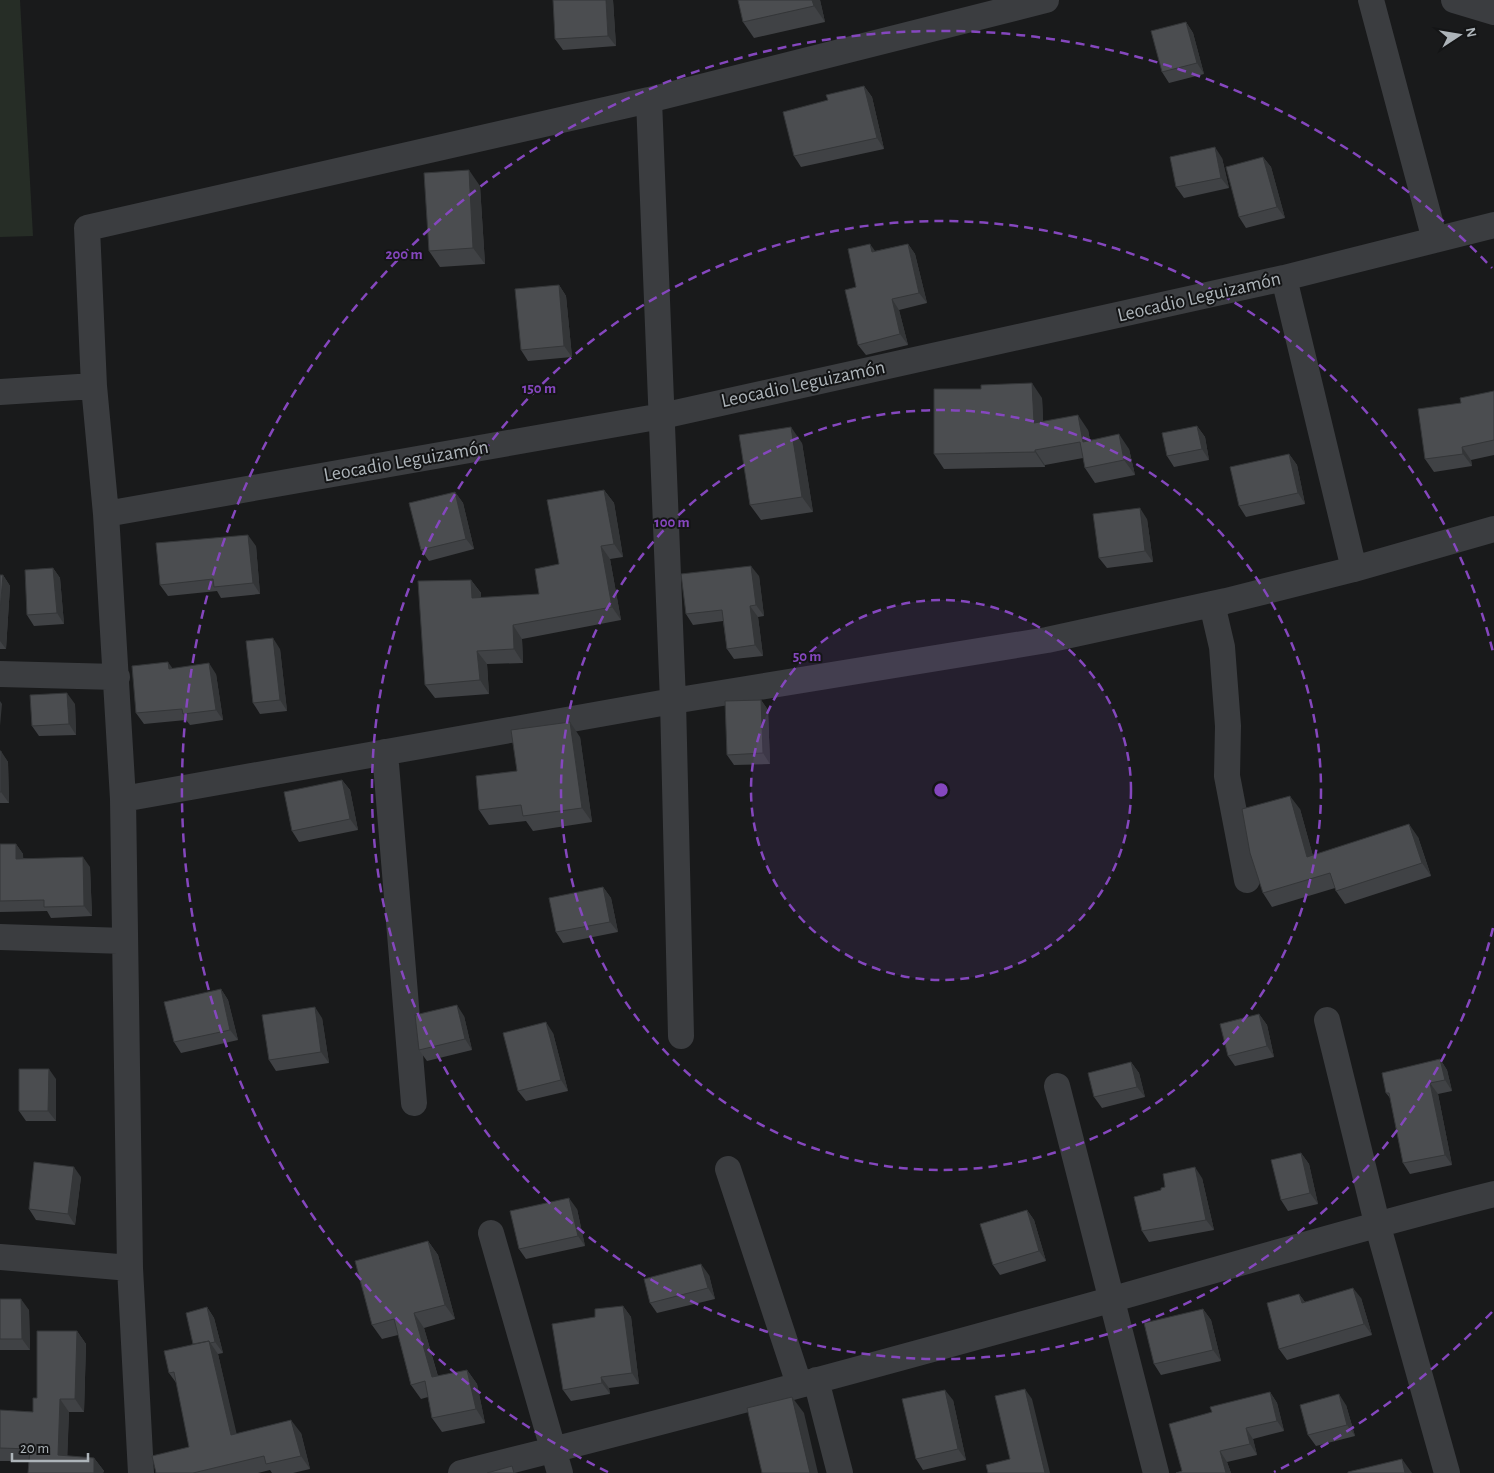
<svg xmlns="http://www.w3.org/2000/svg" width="1494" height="1473" font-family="'Alegreya Sans',sans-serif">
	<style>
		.green { fill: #262d26 }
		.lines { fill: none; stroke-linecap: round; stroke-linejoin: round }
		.minor { stroke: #3b3d40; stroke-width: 26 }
		.wall { fill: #404245 }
		.shaded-wall { fill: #343638 }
		.building { fill: #4b4d50; stroke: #343638 }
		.ring { fill: none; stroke: #8547be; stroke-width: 2.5; stroke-dasharray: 9 6 }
		.labels { text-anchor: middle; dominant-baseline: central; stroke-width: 4; stroke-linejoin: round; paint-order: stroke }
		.street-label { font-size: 20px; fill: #adb4b9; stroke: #141516 }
		.centre { fill: #8547be; stroke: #141516; stroke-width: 2.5 }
		.ring-label { font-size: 15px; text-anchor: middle; font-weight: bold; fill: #8547be; stroke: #141516; stroke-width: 4; stroke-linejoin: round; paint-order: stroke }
	</style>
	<rect width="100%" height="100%" fill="#191a1b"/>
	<path class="green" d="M 0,0 L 20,0 L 33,236 L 0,237 Z"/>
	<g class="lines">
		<path class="minor" d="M 1371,0 L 1435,240
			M 1454,0 L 1494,12
			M 649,100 L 673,701 L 681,1036
			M 1284,278 L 1354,569
			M 0,392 L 94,386
			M 106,514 L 662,416 L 1284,278 L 1494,225
			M 1212,604 L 1222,647 L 1228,726 L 1227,776 L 1247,880
			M 0,674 L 117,677
			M 385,752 L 414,1103
			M 123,799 L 673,701 L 1047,640 L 1226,601 L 1354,569 L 1494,529
			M 0,937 L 125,941
			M 1327,1020 L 1377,1223 L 1447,1473
			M 1057,1086 L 1156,1473
			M 728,1169 L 799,1384
			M 491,1233 L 560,1473
			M 0,1257 L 130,1268
			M 816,1380 L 840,1473
			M 141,1473 L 130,1268 L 123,799 L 106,514 L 94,386 L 87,228 L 649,100 L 1046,0
			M 461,1473 C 678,1419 895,1360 1110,1300 C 1238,1264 1365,1226 1494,1194"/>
	</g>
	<path class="wall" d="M 613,0 L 616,46 L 563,50 L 555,39 Z
		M 738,0 L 820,0 L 825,22 L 754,38 L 743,22 Z
		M 1186,22 L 1193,33 L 1204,74 L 1169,83 L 1162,72 Z
		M 864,86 L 872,97 L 884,149 L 801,167 L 794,156 L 828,100 Z
		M 1263,157 L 1271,167 L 1285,218 L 1246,228 L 1239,217 Z
		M 1222,158 L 1229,188 L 1184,198 L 1176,187 Z
		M 480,186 L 485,264 L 440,267 L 429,251 Z
		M 908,244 L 915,254 L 927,303 L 899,310 L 908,345 L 866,355 L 858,345 L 856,287 L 875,251 Z
		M 559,285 L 566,296 L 572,357 L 528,361 L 521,350 Z
		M 1494,391 L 1494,455 L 1471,460 L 1472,466 L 1434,472 L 1425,459 L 1461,403 Z
		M 1042,398 L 1043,421 L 1088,430 L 1090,440 L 1129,449 L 1135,475 L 1095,483 L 1085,468 L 1083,458 L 1045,465 L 1045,467 L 944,469 L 934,454 Z
		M 1197,426 L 1205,437 L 1209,460 L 1174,467 L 1167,456 Z
		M 802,443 L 813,512 L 761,520 L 750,505 Z
		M 1289,454 L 1297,465 L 1305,504 L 1246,517 L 1239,506 Z
		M 604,490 L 614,503 L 623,557 L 610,559 L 621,620 L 522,639 L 523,663 L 487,664 L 489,694 L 435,698 L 425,685 L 471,580 L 481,593 L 481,598 L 539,594 L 559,564 Z
		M 455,492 L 463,503 L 474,549 L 429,561 L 421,550 Z
		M 1147,519 L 1153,562 L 1107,568 L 1099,558 Z
		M 256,546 L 260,594 L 221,598 L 217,591 L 168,596 L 160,585 Z
		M 53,568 L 60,578 L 64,624 L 34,626 L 27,615 Z
		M 0,575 L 3,575 L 10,586 L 6,649 L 0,649 Z
		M 759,576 L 764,616 L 758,617 L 763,656 L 734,659 L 727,649 L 723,621 L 693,625 L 686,614 Z
		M 280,649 L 287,711 L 260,714 L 253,703 Z
		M 173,668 L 216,674 L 223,720 L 190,725 L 186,720 L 144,724 L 136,713 Z
		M 761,700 L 768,710 L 770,764 L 734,765 L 727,755 Z
		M 75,704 L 76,735 L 39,736 L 32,726 Z
		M 580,737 L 592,822 L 533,831 L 526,821 L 489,825 L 479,810 L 517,771 Z
		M 0,751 L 8,762 L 9,803 L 0,803 Z
		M 342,780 L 350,790 L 358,830 L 299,842 L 292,831 Z
		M 1300,809 L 1313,856 L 1418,837 L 1431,876 L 1345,904 L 1336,891 L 1335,888 L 1272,907 L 1263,893 Z
		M 0,844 L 16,844 L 23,854 L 23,858 L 90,867 L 92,916 L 51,918 L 47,911 L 0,912 Z
		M 603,887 L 611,898 L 618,932 L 563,943 L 556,932 Z
		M 221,989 L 228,1000 L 238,1040 L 181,1053 L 174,1042 Z
		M 1259,1014 L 1267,1025 L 1274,1057 L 1235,1066 L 1228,1056 Z
		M 464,1016 L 472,1050 L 427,1061 L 419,1050 Z
		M 322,1018 L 329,1063 L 276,1071 L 269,1060 Z
		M 553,1033 L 568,1091 L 526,1101 L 518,1091 Z
		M 1440,1059 L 1447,1070 L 1452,1091 L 1438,1094 L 1452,1165 L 1410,1174 L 1403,1163 L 1390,1098 L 1386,1093 Z
		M 1131,1062 L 1139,1073 L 1145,1097 L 1102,1108 L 1094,1097 Z
		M 56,1079 L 56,1121 L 26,1121 L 19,1111 Z
		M 1301,1153 L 1309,1164 L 1318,1204 L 1288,1211 L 1281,1200 Z
		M 81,1177 L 75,1225 L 36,1220 L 29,1209 Z
		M 1202,1178 L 1214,1230 L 1149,1242 L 1142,1231 L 1161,1190 Z
		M 577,1209 L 585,1246 L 526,1259 L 519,1249 Z
		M 1027,1210 L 1034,1220 L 1046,1261 L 1000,1275 L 993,1265 Z
		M 428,1241 L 438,1255 L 455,1319 L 424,1328 L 438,1376 L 467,1370 L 477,1384 L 485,1423 L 442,1432 L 432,1418 L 428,1397 L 421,1399 L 411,1385 L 398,1335 L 382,1339 L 372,1325 Z
		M 709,1275 L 715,1299 L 657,1313 L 650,1303 Z
		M 1299,1294 L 1305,1302 L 1361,1298 L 1372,1335 L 1287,1360 L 1279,1349 Z
		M 0,1299 L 29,1310 L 30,1350 L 0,1350 Z
		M 623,1306 L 631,1317 L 639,1384 L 609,1388 L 610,1394 L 571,1401 L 563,1390 L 595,1317 Z
		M 207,1307 L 214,1318 L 223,1353 L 218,1354 L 236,1434 L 301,1433 L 310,1469 L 293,1473 L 272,1473 L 270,1470 L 258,1473 L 156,1473 L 189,1447 L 177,1384 L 169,1373 L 193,1344 Z
		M 1203,1309 L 1211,1320 L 1221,1361 L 1161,1375 L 1154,1364 Z
		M 77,1331 L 86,1344 L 84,1412 L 69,1412 L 67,1456 L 94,1458 L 104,1471 L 103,1473 L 28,1473 L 29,1461 L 0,1461 L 0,1410 L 33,1412 L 37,1398 Z
		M 1270,1392 L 1277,1403 L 1284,1431 L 1253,1439 L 1257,1455 L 1227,1462 L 1231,1473 L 1176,1473 L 1182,1471 L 1212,1412 Z
		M 953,1400 L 966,1460 L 923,1470 L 916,1459 Z
		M 1346,1405 L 1355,1436 L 1316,1446 L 1308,1435 Z"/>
	<path class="shaded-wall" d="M 606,0 L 613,0 L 616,46 L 608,36 Z
		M 812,0 L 820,0 L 825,22 L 814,6 Z
		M 1186,22 L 1193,33 L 1204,74 L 1197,63 Z
		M 864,86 L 872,97 L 884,149 L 877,138 Z
		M 1215,147 L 1222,158 L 1229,188 L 1221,178 Z
		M 1263,157 L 1271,167 L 1285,218 L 1277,207 Z
		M 469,170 L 480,186 L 485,264 L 473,248 Z
		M 870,244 L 878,255 L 872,252 Z
		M 908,244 L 915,254 L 927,303 L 919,293 Z
		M 559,285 L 566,296 L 572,357 L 564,346 Z
		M 892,299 L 899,310 L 908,345 L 900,334 Z
		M 1032,383 L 1042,398 L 1044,438 L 1034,423 Z
		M 1078,415 L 1088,430 L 1093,456 L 1083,442 Z
		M 1197,426 L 1205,437 L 1209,460 L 1202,449 Z
		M 791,427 L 802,443 L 813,512 L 802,497 Z
		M 1119,434 L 1129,449 L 1135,475 L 1124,460 Z
		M 1462,447 L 1471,460 L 1472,466 L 1463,454 Z
		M 1035,450 L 1045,465 L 1045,467 L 1035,452 Z
		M 1289,454 L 1297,465 L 1305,504 L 1298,493 Z
		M 604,490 L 614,503 L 623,557 L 614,544 Z
		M 455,492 L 463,503 L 474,549 L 466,539 Z
		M 1140,508 L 1147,519 L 1153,562 L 1145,551 Z
		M 248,535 L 256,546 L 260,594 L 253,583 Z
		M 601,546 L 610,559 L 621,620 L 612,607 Z
		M 751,566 L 759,576 L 764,616 L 756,605 Z
		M 53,568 L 60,578 L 64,624 L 57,613 Z
		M 3,575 L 10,586 L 6,649 L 0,641 L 0,611 Z
		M 471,580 L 481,593 L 481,612 L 472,598 Z
		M 750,606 L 758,617 L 763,656 L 755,645 Z
		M 513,625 L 522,639 L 523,663 L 514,649 Z
		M 273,638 L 280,649 L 287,711 L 280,700 Z
		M 477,651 L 487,664 L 489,694 L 480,680 Z
		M 168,662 L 176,673 L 169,669 Z
		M 209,663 L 216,674 L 223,720 L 216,710 Z
		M 67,693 L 75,704 L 76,735 L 69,724 Z
		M 761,700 L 768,710 L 770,764 L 763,753 Z
		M 0,701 L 2,704 L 0,726 Z
		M 570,722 L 580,737 L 592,822 L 582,808 Z
		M 1,751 L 8,762 L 9,803 L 1,792 Z
		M 342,780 L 350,790 L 358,830 L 350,819 Z
		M 1290,796 L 1300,809 L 1317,871 L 1307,857 Z
		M 1409,824 L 1418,837 L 1431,876 L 1422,863 Z
		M 16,844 L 23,854 L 24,869 L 16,859 Z
		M 83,857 L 90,867 L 92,916 L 84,906 Z
		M 603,887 L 611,898 L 618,932 L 610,922 Z
		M 221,989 L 228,1000 L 238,1040 L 230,1030 Z
		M 457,1005 L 464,1016 L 472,1050 L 465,1039 Z
		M 315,1007 L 322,1018 L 329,1063 L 321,1052 Z
		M 1259,1014 L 1267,1025 L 1274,1057 L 1267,1046 Z
		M 546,1022 L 553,1033 L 568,1091 L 561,1080 Z
		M 1440,1059 L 1447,1070 L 1452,1091 L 1445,1080 Z
		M 1131,1062 L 1139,1073 L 1145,1097 L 1137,1087 Z
		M 49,1069 L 56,1079 L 56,1121 L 48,1111 Z
		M 1430,1083 L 1438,1094 L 1452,1165 L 1445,1155 Z
		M 1301,1153 L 1309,1164 L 1318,1204 L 1310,1193 Z
		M 74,1167 L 81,1177 L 75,1225 L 68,1214 Z
		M 1195,1167 L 1202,1178 L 1214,1230 L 1206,1220 Z
		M 569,1198 L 577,1209 L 585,1246 L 578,1236 Z
		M 1027,1210 L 1034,1220 L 1046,1261 L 1039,1251 Z
		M 428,1241 L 438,1255 L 455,1319 L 445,1305 Z
		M 701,1264 L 709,1275 L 715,1299 L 708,1288 Z
		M 1353,1288 L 1361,1298 L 1372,1335 L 1364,1324 Z
		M 1299,1294 L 1307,1305 L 1302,1303 Z
		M 21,1299 L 29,1310 L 30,1350 L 22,1339 Z
		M 623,1306 L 631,1317 L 639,1384 L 632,1373 Z
		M 207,1307 L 214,1318 L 223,1353 L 215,1342 Z
		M 1203,1309 L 1211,1320 L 1221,1361 L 1213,1350 Z
		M 414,1313 L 424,1328 L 442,1391 L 432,1377 Z
		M 77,1331 L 86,1344 L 84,1412 L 75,1399 Z
		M 209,1341 L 218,1354 L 240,1448 L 231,1435 Z
		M 467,1370 L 477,1384 L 485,1423 L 476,1409 Z
		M 601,1377 L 609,1388 L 610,1394 L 602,1383 Z
		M 1025,1389 L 1032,1399 L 1050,1473 L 1045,1473 Z
		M 945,1390 L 953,1400 L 966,1460 L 958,1449 Z
		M 1270,1392 L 1277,1403 L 1284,1431 L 1277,1421 Z
		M 1339,1394 L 1346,1405 L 1355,1436 L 1347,1425 Z
		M 792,1397 L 804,1413 L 818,1473 L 810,1473 Z
		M 60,1399 L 69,1412 L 67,1468 L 58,1455 Z
		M 291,1420 L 301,1433 L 310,1469 L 301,1456 Z
		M 1246,1428 L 1253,1439 L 1257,1455 L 1250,1444 Z
		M 1220,1451 L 1227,1462 L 1231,1473 L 1226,1473 Z
		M 94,1458 L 104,1471 L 103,1473 L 94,1473 Z
		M 1402,1459 L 1412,1473 L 1405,1473 Z"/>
	<path class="building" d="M 553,0 L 606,0 L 608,36 L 555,39 Z
		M 738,0 L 812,0 L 814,6 L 743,22 Z
		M 1186,22 L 1197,63 L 1162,72 L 1151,31 Z
		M 864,86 L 877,138 L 794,156 L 783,112 L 828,100 L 826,95 Z
		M 1215,147 L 1221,178 L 1176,187 L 1170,157 Z
		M 1263,157 L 1277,207 L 1239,217 L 1226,167 Z
		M 469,170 L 473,248 L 429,251 L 424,173 Z
		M 870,244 L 872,252 L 908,244 L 919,293 L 892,299 L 900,334 L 858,345 L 845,290 L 856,287 L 848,249 Z
		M 559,285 L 564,346 L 521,350 L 515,289 Z
		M 1032,383 L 1034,423 L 1078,415 L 1083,442 L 1119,434 L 1124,460 L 1085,468 L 1080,442 L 1035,450 L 1035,452 L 934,454 L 934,389 L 981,389 L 981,385 Z
		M 1494,391 L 1494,440 L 1462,447 L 1463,454 L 1425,459 L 1418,409 L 1461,403 L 1460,398 Z
		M 1197,426 L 1202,449 L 1167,456 L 1162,433 Z
		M 791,427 L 802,497 L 750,505 L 739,435 Z
		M 1289,454 L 1298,493 L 1239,506 L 1230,467 Z
		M 604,490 L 614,544 L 601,546 L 612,607 L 513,625 L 514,649 L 477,651 L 480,680 L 425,685 L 418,581 L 471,580 L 472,598 L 539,594 L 535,569 L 559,564 L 547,500 Z
		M 455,492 L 466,539 L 421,550 L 409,503 Z
		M 1140,508 L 1145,551 L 1099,558 L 1093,514 Z
		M 248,535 L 253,583 L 214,587 L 213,579 L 160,585 L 156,543 Z
		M 751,566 L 756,605 L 750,606 L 755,645 L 727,649 L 722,610 L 686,614 L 681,574 Z
		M 53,568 L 57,613 L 27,615 L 25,570 Z
		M 0,575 L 3,575 L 0,611 Z
		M 273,638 L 280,700 L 253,703 L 246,641 Z
		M 168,662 L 169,669 L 209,663 L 216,710 L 183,714 L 182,709 L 136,713 L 132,666 Z
		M 67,693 L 69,724 L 32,726 L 30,695 Z
		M 761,700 L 763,753 L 727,755 L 725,701 Z
		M 570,722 L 582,808 L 523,816 L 521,805 L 479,810 L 476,776 L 517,771 L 511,730 Z
		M 0,751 L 1,751 L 1,792 L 0,792 Z
		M 342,780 L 350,819 L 292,831 L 284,792 Z
		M 1290,796 L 1307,857 L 1409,824 L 1422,863 L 1336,891 L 1330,873 L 1263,893 L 1250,853 L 1242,809 Z
		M 0,844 L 16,844 L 16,859 L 83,857 L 84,906 L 44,907 L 44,900 L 0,901 Z
		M 603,887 L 610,922 L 556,932 L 549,898 Z
		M 221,989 L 230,1030 L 174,1042 L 164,1002 Z
		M 457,1005 L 465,1039 L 419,1050 L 415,1015 Z
		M 315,1007 L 321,1052 L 269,1060 L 262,1015 Z
		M 1259,1014 L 1267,1046 L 1228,1056 L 1220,1024 Z
		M 546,1022 L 561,1080 L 518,1091 L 503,1033 Z
		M 1440,1059 L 1445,1080 L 1430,1083 L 1445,1155 L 1403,1163 L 1389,1093 L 1386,1093 L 1382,1073 Z
		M 1131,1062 L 1137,1087 L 1094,1097 L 1088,1073 Z
		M 19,1069 L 49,1069 L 48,1111 L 19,1111 Z
		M 1301,1153 L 1310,1193 L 1281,1200 L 1271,1160 Z
		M 34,1162 L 74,1167 L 68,1214 L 29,1209 Z
		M 1195,1167 L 1206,1220 L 1142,1231 L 1134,1197 L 1161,1190 L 1161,1188 L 1165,1187 L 1163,1174 Z
		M 569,1198 L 578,1236 L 519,1249 L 510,1211 Z
		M 1027,1210 L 1039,1251 L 993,1265 L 980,1224 Z
		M 428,1241 L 445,1305 L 414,1313 L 432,1377 L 467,1370 L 476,1409 L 432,1418 L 425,1381 L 411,1385 L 394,1319 L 372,1325 L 355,1261 Z
		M 701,1264 L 708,1288 L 650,1303 L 644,1279 Z
		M 1353,1288 L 1364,1324 L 1279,1349 L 1267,1303 L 1299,1294 L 1302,1303 Z
		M 0,1299 L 21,1299 L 22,1339 L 0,1339 Z
		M 623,1306 L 632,1373 L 601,1377 L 602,1383 L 563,1390 L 552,1324 L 595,1317 L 595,1309 Z
		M 207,1307 L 215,1342 L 210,1343 L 209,1341 L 193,1344 L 186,1313 Z
		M 1203,1309 L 1213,1350 L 1154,1364 L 1144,1323 Z
		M 37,1331 L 77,1331 L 75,1399 L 60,1399 L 58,1455 L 94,1458 L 94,1473 L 28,1473 L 30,1449 L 0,1448 L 0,1410 L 33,1412 L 33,1398 L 37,1398 Z
		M 209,1341 L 231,1435 L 291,1420 L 301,1456 L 266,1464 L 264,1456 L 193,1473 L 156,1473 L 152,1456 L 189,1447 L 174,1372 L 169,1373 L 164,1351 Z
		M 1025,1389 L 1045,1473 L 988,1473 L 986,1465 L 1010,1459 L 995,1396 Z
		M 945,1390 L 958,1449 L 916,1459 L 902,1399 Z
		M 1270,1392 L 1277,1421 L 1246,1428 L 1250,1444 L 1220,1451 L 1226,1473 L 1176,1473 L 1182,1471 L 1169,1424 L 1212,1412 L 1210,1407 Z
		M 1339,1394 L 1347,1425 L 1308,1435 L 1300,1405 Z
		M 792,1397 L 810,1473 L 762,1473 L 747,1408 Z
		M 1402,1459 L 1405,1473 L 1348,1473 L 1348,1472 Z
		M 512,1466 L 514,1473 L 487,1473 Z"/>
	<circle cx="941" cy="790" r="190" fill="#8547be" fill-opacity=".12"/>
	<g class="ring">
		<circle cx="941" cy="790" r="190"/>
		<circle cx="941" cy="790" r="380"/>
		<path d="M1493 928A569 569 0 1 1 1493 652"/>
		<path d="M1492 1312A759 759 0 0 1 1274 1472M608 1472A759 759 0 1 1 1492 268"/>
	</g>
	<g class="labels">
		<g class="street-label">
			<text transform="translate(1199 297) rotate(-13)">Leocadio Leguizamón</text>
			<text transform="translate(803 384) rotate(-12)">Leocadio Leguizamón</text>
			<text transform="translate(406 461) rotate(-10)">Leocadio Leguizamón</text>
		</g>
	</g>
	<circle cx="941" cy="790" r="8" class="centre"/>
	<g class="ring-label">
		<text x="404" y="259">200 m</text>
		<text x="539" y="393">150 m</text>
		<text x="672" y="527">100 m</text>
		<text x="807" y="661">50 m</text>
	</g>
	<g transform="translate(1459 35) rotate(78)" stroke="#141516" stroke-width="4" paint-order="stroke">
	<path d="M0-4L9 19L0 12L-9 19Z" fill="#adb4b9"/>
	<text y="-8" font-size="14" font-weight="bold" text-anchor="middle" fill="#adb4b9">N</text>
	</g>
	<path d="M12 1453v8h76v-8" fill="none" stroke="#adb4b9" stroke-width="2.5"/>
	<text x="20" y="1453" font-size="15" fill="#adb4b9" stroke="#141516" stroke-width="4" paint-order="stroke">20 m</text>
</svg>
